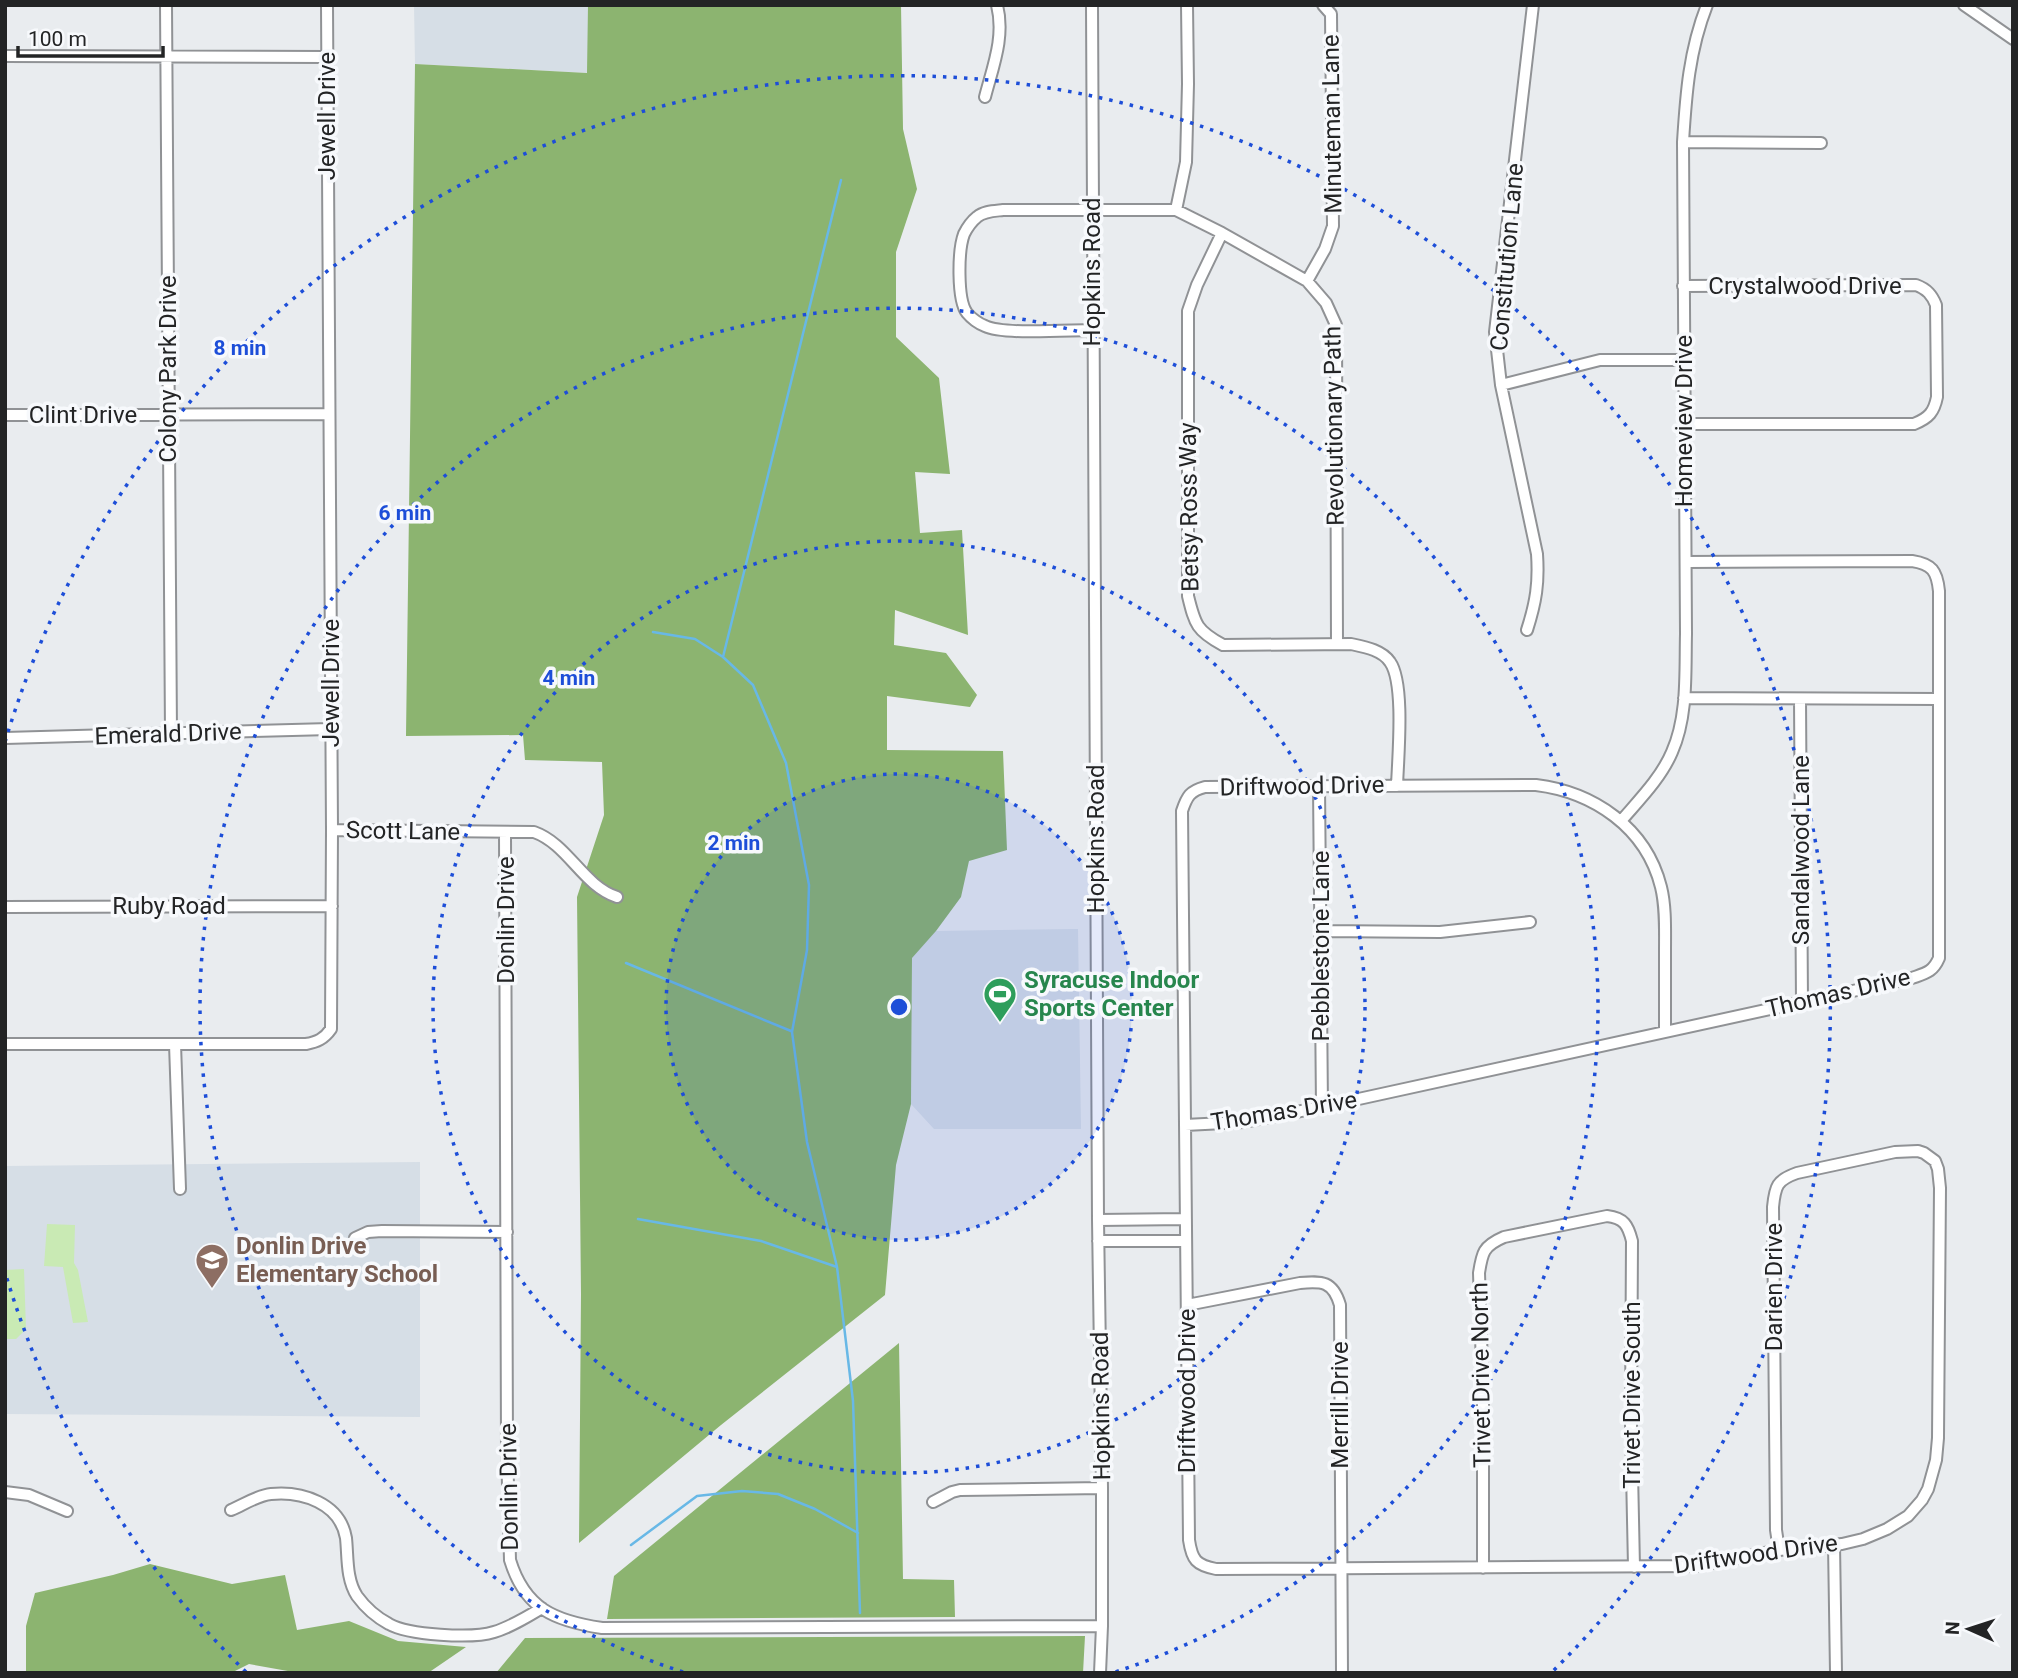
<svg xmlns="http://www.w3.org/2000/svg" width="2018" height="1678" font-family="Roboto,sans-serif">
	<style>
		.built { fill: #d6dee6 }
		.green { fill: #c9eab4 }
		.forest { fill: #8cb470 }
		.lines { fill: none; stroke-linecap: round; stroke-linejoin: round }
		.stream { stroke: #68b8e6; stroke-width: 2.5 }
		.minor-casing { stroke: #909295; stroke-width: 14 }
		.minor { stroke: #fff; stroke-width: 10 }
		.ring { fill: none; stroke: #1d4ed8; stroke-width: 3.5; stroke-dasharray: 3.5 7 }
		.labels { text-anchor: middle; dominant-baseline: central; stroke-width: 7; stroke-linejoin: round; paint-order: stroke }
		.street-label { font-size: 24px; fill: #232425; stroke: #f7f9fc }
		.leisure-label { font-size: 24px; font-weight: bold; fill: #27864d; stroke: #f7f9fc; text-anchor: start }
		.education-label { font-size: 24px; font-weight: bold; fill: #785e54; stroke: #f7f9fc; text-anchor: start }
		.centre { fill: #1d4ed8; stroke: #f7f9fc; stroke-width: 3.5 }
		.ring-label { font-size: 21px; text-anchor: middle; font-weight: bold; fill: #1d4ed8; stroke: #f7f9fc; stroke-width: 7; stroke-linejoin: round; paint-order: stroke }
	</style>
	<rect width="100%" height="100%" fill="#e9ecef"/>
	<path class="built" d="M 414,5 L 588,5 L 588,73 L 415,64 Z
		M 1078,929 L 1081,1129 L 934,1129 L 911,1104 L 912,957 L 936,931 Z
		M 420,1162 L 420,1417 L 5,1414 L 5,1166 Z"/>
	<path class="green" d="M 47,1224 L 75,1225 L 74,1263 L 78,1270 L 88,1322 L 73,1323 L 63,1267 L 44,1266 Z
		M 24,1269 L 26,1329 L 16,1339 L 5,1339 L 5,1270 Z"/>
	<path class="forest" d="M 588,5 L 901,5 L 903,129 L 917,189 L 896,252 L 896,337 L 939,378 L 950,474 L 915,472 L 920,533 L 962,530 L 968,635 L 895,610 L 894,645 L 946,653 L 977,695 L 970,707 L 887,696 L 887,750 L 1003,751 L 1007,850 L 969,861 L 961,897 L 936,931 L 912,958 L 911,1104 L 896,1165 L 885,1295 L 721,1425 L 579,1543 L 581,1294 L 577,897 L 604,815 L 602,762 L 525,760 L 523,735 L 406,736 L 415,64 L 587,73 Z
		M 899,1343 L 903,1579 L 954,1580 L 955,1617 L 607,1619 L 614,1576 Z
		M 150,1564 L 232,1584 L 285,1575 L 297,1630 L 349,1621 L 398,1641 L 466,1647 L 428,1673 L 299,1673 L 249,1664 L 231,1673 L 26,1673 L 26,1626 L 35,1593 L 113,1575 Z
		M 1085,1636 L 1083,1673 L 496,1673 L 525,1638 Z"/>
	<g class="lines">
		<path class="stream" d="M 841,180 L 723,657 L 753,685 L 786,763 L 809,885 L 807,950 L 792,1032 L 807,1142 L 837,1267 L 853,1401 L 860,1613
			M 653,632 L 695,639 L 723,657
			M 626,963 L 791,1031
			M 638,1219 L 761,1241 L 837,1267
			M 631,1545 L 697,1496 L 742,1491 L 778,1494 L 815,1509 L 858,1533"/>
		<defs>
			<path id="minor" d="M 166,5 L 171,734
				M 1092,5 L 1098,1220 L 1102,1488 L 1102,1626 L 1100,1673
				M 1964,5 L 2013,39
				M 5,56 L 327,57
				M 985,97 C 993,66 1005,37 997,5
				M 1683,142 L 1821,143
				M 1176,210 L 1186,162 L 1188,84 L 1187,5
				M 1222,233 L 1197,285 L 1188,311 L 1188,596 C 1195,625 1197,631 1223,645 L 1351,644 C 1365,647 1382,650 1390,662 C 1405,683 1398,757 1397,786
				M 1307,281 L 1325,249 L 1333,226 L 1331,14 L 1323,5
				M 1683,286 L 1916,285 C 1927,289 1932,295 1936,305 L 1937,397 C 1934,412 1929,418 1914,424 L 1684,424
				M 1092,330 C 1069,330 1003,335 985,326 C 979,324 971,318 967,313 C 957,300 958,250 964,234 C 967,228 972,221 977,217 C 984,211 994,211 1003,210 L 1176,210 L 1222,233 L 1307,281 L 1326,303 L 1336,325 L 1337,644
				M 1501,385 L 1600,360 L 1684,360
				M 5,415 L 329,414
				M 1527,630 C 1536,602 1539,583 1537,554 L 1501,385 L 1495,332 L 1533,5
				M 1684,698 L 1939,699
				M 1800,699 L 1802,1002
				M 5,738 L 330,729
				M 1319,786 L 1322,1107
				M 1621,821 C 1639,800 1661,778 1672,752 C 1688,716 1685,673 1686,634 L 1683,142 C 1686,94 1689,51 1707,5
				M 332,830 L 534,832 C 568,844 583,886 617,897
				M 505,832 L 507,1448 L 510,1560 C 525,1609 555,1621 602,1628 L 1102,1626
				M 5,907 L 332,906
				M 1321,931 L 1440,932 L 1530,922
				M 1665,1031 C 1665,1004 1665,978 1665,951 C 1665,930 1666,907 1661,887 C 1646,827 1593,792 1536,785 L 1205,787 C 1190,791 1187,796 1182,811 L 1189,1540 C 1192,1560 1196,1565 1216,1569 L 1698,1566 L 1779,1550 L 1842,1544 L 1863,1539 L 1887,1529 L 1908,1516 L 1922,1500 L 1928,1489 L 1936,1460 L 1938,1438 L 1940,1188 L 1938,1169 L 1935,1161 L 1924,1153 L 1918,1151 L 1895,1152 L 1797,1173 C 1777,1180 1775,1186 1773,1207 L 1776,1530 L 1779,1550
				M 5,1044 L 306,1044 C 317,1042 324,1039 331,1029 L 332,830 L 327,5
				M 175,1044 L 180,1189
				M 1185,1125 L 1244,1122 L 1322,1107 L 1912,978 C 1926,973 1933,972 1939,958 L 1939,591 C 1937,571 1932,564 1912,561 L 1686,562
				M 1098,1220 L 1186,1219
				M 355,1238 L 368,1232 L 382,1231 L 507,1232
				M 1098,1241 L 1186,1241
				M 1187,1305 L 1300,1283 C 1322,1281 1333,1281 1340,1305 L 1342,1673
				M 5,1492 L 29,1495 L 67,1511
				M 933,1502 L 952,1492 L 960,1490 L 1102,1488
				M 231,1510 C 243,1505 258,1495 271,1494 C 302,1491 340,1503 346,1538 C 348,1557 346,1579 357,1596 C 365,1607 376,1617 389,1624 C 408,1635 472,1639 494,1632 C 511,1627 527,1617 542,1608
				M 1834,1544 L 1836,1673
				M 1483,1568 L 1483,1398 L 1479,1273 C 1482,1253 1483,1246 1504,1237 L 1607,1216 C 1624,1218 1628,1225 1632,1241 L 1631,1424 L 1634,1567"/>
		</defs>
		<use href="#minor" class="minor-casing"/>
		<use href="#minor" class="minor"/>
	</g>
	<circle cx="899" cy="1007" r="233" fill="#1d4ed8" fill-opacity=".12"/>
	<g class="ring">
		<circle cx="899" cy="1007" r="233"/>
		<circle cx="899" cy="1007" r="466"/>
		<path d="M683 1672A699 699 0 1 1 1115 1672"/>
		<path d="M246 1672A932 932 0 0 1 5 1272M5 742A932 932 0 1 1 1552 1672"/>
	</g>
	<defs>
		<symbol id="stadium-pin" viewBox="-11 -11 22 30"><path d="M0 17L-7.5 6A9.5 9.5 0 1 1 7.5 6Z" fill="#2e9e5b" stroke="#f7f9fc"/><path d="M0-5a6.5 5 0 1 0 0 10a6.5 5 0 1 0 0-10ZM-3.5-1.8h7v3.6h-7Z" fill="#fff"/></symbol>
		<symbol id="school-pin" viewBox="-11 -11 22 30"><path d="M0 17L-7.5 6A9.5 9.5 0 1 1 7.5 6Z" fill="#8d6e63" stroke="#f7f9fc"/><path d="M0-5L7-2L0 1L-7-2ZM-4 1L0 2.5L4 1V4Q0 6-4 4Z" fill="#fff"/></symbol>
	</defs>
	<g fill-rule="evenodd">
		<use href="#stadium-pin" x="981" y="975" width="38" height="52"/>
		<use href="#school-pin" x="193" y="1241" width="38" height="52"/>
	</g>
	<g class="labels">
		<g class="street-label">
			<text transform="translate(327 116) rotate(-90)">Jewell Drive</text>
			<text transform="translate(1332 124) rotate(-91)">Minuteman Lane</text>
			<text transform="translate(1507 257) rotate(-85)">Constitution Lane</text>
			<text transform="translate(1092 272) rotate(-90)">Hopkins Road</text>
			<text x="1805" y="286">Crystalwood Drive</text>
			<text transform="translate(168 369) rotate(-90)">Colony Park Drive</text>
			<text x="83" y="415">Clint Drive</text>
			<text transform="translate(1684 421) rotate(-90)">Homeview Drive</text>
			<text transform="translate(1334 426) rotate(-91)">Revolutionary Path</text>
			<text transform="translate(1189 507) rotate(-91)">Betsy Ross Way</text>
			<text transform="translate(331 683) rotate(-90)">Jewell Drive</text>
			<text transform="translate(168 734) rotate(-2)">Emerald Drive</text>
			<text transform="translate(1302 786) rotate(-1)">Driftwood Drive</text>
			<text transform="translate(403 831) rotate(1)">Scott Lane</text>
			<text transform="translate(1096 839) rotate(-90)">Hopkins Road</text>
			<text transform="translate(1801 850) rotate(-90)">Sandalwood Lane</text>
			<text x="169" y="906">Ruby Road</text>
			<text transform="translate(506 920) rotate(-90)">Donlin Drive</text>
			<text transform="translate(1321 946) rotate(-90)">Pebblestone Lane</text>
			<text transform="translate(1838 993) rotate(-13)">Thomas Drive</text>
			<text transform="translate(1284 1111) rotate(-9)">Thomas Drive</text>
			<text transform="translate(1774 1287) rotate(-90)">Darien Drive</text>
			<text transform="translate(1481 1375) rotate(-91)">Trivet Drive North</text>
			<text transform="translate(1187 1391) rotate(-90)">Driftwood Drive</text>
			<text transform="translate(1632 1395) rotate(-90)">Trivet Drive South</text>
			<text transform="translate(1340 1405) rotate(-90)">Merrill Drive</text>
			<text transform="translate(1101 1406) rotate(-91)">Hopkins Road</text>
			<text transform="translate(509 1487) rotate(-91)">Donlin Drive</text>
			<text transform="translate(1756 1554) rotate(-8)">Driftwood Drive</text>
		</g>
		<g class="leisure-label">
			<text x="1024" y="980">Syracuse Indoor<tspan x="1024" dy="28">Sports Center</tspan></text>
		</g>
		<g class="education-label">
			<text x="236" y="1246">Donlin Drive<tspan x="236" dy="28">Elementary School</tspan></text>
		</g>
	</g>
	<circle cx="899" cy="1007" r="10" class="centre"/>
	<g class="ring-label">
		<text x="240" y="355">8 min</text>
		<text x="405" y="520">6 min</text>
		<text x="569" y="685">4 min</text>
		<text x="734" y="850">2 min</text>
	</g>
	<rect width="2018" height="1678" fill="none" stroke="#232425" stroke-width="14"/>
	<g transform="translate(1969 1629) rotate(273)" stroke="#f7f9fc" stroke-width="5" paint-order="stroke">
	<path d="M0-5L12 26L0 18L-12 26Z" fill="#232425"/>
	<text y="-10" font-size="19" font-weight="bold" text-anchor="middle" fill="#232425">N</text>
	</g>
	<path d="M18 46v10h145v-10" fill="none" stroke="#232425" stroke-width="3.5"/>
	<text x="28" y="46" font-size="21" fill="#232425" stroke="#f7f9fc" stroke-width="5" paint-order="stroke">100 m</text>
</svg>
